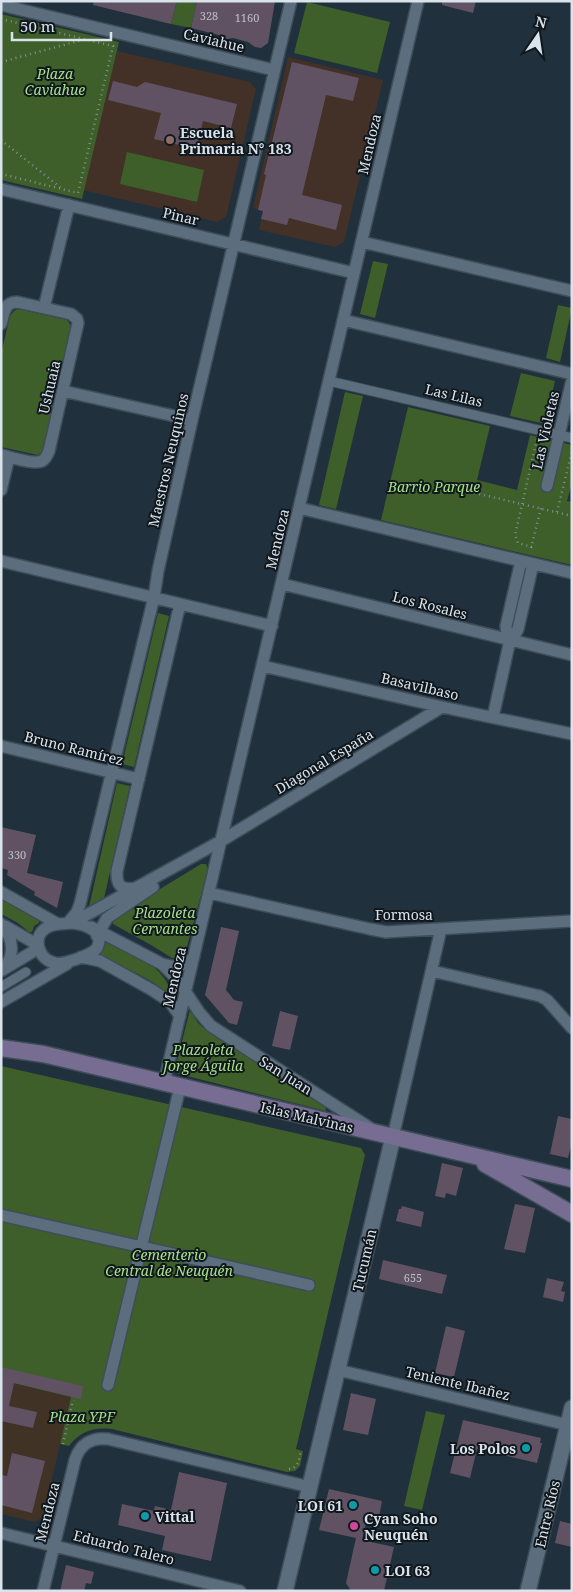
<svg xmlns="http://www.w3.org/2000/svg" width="573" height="1592" font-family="'Noto Serif',serif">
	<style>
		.commercial { fill: #403325 }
		.education { fill: #433128 }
		.green { fill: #3e5f29 }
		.building { fill: #605263 }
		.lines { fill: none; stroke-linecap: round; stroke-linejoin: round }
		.pedestrian-casing { stroke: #3e4d58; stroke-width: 11 }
		.minor-casing { stroke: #3e4d58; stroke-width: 14 }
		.tertiary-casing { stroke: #3e4d58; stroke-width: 18 }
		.secondary-casing { stroke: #3e4d58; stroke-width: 19 }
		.path { stroke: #84909b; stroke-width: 2.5; stroke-dasharray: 1 4; stroke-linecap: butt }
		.pedestrian { stroke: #5c6e7d; stroke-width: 9 }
		.minor { stroke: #5c6e7d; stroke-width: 11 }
		.tertiary { stroke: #5c6e7d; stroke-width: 15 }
		.secondary { stroke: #776d93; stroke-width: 16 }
		.education-dot { fill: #8d6e63; stroke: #10171d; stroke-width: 2 }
		.culture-dot { fill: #0f9aa8; stroke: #10171d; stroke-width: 2 }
		.hotel-dot { fill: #d1479c; stroke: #10171d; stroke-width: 2 }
		.labels { text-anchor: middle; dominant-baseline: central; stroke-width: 4; stroke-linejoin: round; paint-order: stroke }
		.number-label { font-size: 11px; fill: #bbbfc9 }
		.street-label { font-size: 14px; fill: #d9e3eb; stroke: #10171d }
		.park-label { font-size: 14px; font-style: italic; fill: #a7e187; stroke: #10171d }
		.poi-label { font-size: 14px; font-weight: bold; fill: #d9e3eb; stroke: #10171d; text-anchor: start }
	</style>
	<rect width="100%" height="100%" fill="#20303d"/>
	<path class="commercial" d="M 1,1380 L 71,1397 L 43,1517 L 35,1522 L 1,1514 Z"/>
	<path class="education" d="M 117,51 L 250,82 L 256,89 L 226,217 L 217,222 L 83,190 Z
		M 288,57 L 383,80 L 344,242 L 335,247 L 259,230 L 263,211 L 253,208 Z"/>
	<path class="green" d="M 177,1 L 197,1 L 191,28 L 171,24 Z
		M 307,2 L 390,22 L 377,73 L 294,53 Z
		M 1,14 L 119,42 L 82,199 L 1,180 Z
		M 127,152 L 204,170 L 197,202 L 120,184 Z
		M 373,261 L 388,264 L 375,318 L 360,314 Z
		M 558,305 L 572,308 L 560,362 L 546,358 Z
		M 18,309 L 67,320 L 71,326 L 44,448 L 42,452 L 38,455 L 1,447 L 1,354 L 10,316 L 14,311 Z
		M 521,373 L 555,381 L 545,424 L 510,416 Z
		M 345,392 L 363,396 L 336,509 L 319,505 Z
		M 408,407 L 490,426 L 477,480 L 517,490 L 530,435 L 572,445 L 572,483 L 567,501 L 572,502 L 572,565 L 381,520 Z
		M 158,613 L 169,616 L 134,767 L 122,764 Z
		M 117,783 L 130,786 L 104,898 L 89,907 Z
		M 201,864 L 206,864 L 208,869 L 185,954 L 182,958 L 178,959 L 172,958 L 151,945 L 113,924 L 112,920 L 114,917 Z
		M 1,899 L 39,918 L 39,923 L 34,926 L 32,932 L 29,932 L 18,923 L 1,914 Z
		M 105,939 C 132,954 167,965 173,999 C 154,978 123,968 98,955 L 102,949 Z
		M 190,1010 L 198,1023 L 208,1032 L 325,1106 L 326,1111 L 179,1074 L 176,1071 L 176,1065 Z
		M 1,1066 L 361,1148 L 365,1155 L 296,1449 L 303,1451 L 300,1466 L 295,1471 L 287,1472 L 112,1429 C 94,1427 80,1431 69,1446 L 60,1444 L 71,1397 L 1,1380 Z
		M 426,1411 L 445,1415 L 422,1510 L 404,1506 Z"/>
	<path class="building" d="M 94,1 L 177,1 L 171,24 L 93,5 Z
		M 197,1 L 275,1 L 268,43 L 261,48 L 255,47 L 248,42 L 233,38 L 227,39 L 219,35 L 191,28 Z
		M 442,1 L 476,1 L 473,13 L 442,5 Z
		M 292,62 L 359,78 L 353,101 L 326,95 L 302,195 L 342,205 L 336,230 L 289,218 L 287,225 L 261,219 L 263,211 L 258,210 L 266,175 L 264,174 Z
		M 113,81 L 137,87 L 145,82 L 237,104 L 231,128 L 203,121 L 196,149 L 154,139 L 161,113 L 108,100 Z
		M 1,827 L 36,835 L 27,873 L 63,882 L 57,908 L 34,895 L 35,892 L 7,875 L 8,870 L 1,868 Z
		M 221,927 L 239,931 L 226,990 L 234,1000 L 243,1002 L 237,1025 L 229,1023 L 205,995 Z
		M 280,1011 L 298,1016 L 290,1050 L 272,1046 Z
		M 558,1116 L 572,1119 L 572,1142 L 568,1158 L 550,1154 Z
		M 442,1163 L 463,1168 L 456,1196 L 446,1193 L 445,1198 L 435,1196 Z
		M 515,1204 L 535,1208 L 525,1253 L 504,1249 Z
		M 402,1206 L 424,1212 L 421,1227 L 396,1221 L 399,1209 L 401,1209 Z
		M 383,1260 L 447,1275 L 442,1294 L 379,1279 Z
		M 547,1278 L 564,1282 L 561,1291 L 565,1292 L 563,1302 L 543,1297 Z
		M 446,1326 L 465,1331 L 454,1377 L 435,1373 Z
		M 1,1367 L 83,1386 L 81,1399 L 14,1383 L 9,1406 L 37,1412 L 33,1428 L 1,1421 Z
		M 351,1393 L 376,1399 L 368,1435 L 343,1430 Z
		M 463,1420 L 541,1438 L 540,1443 L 542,1443 L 537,1463 L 477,1449 L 470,1478 L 450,1473 Z
		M 12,1453 L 45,1461 L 32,1513 L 1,1505 L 1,1475 L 7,1476 Z
		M 179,1472 L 227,1483 L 211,1561 L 162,1550 L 165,1536 L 118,1525 L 122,1504 L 154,1511 L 155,1506 L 171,1510 Z
		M 329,1489 L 382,1501 L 378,1522 L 367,1519 L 362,1540 L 394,1547 L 384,1591 L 351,1591 L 346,1583 L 356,1538 L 319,1530 Z
		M 560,1521 L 572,1524 L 572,1547 L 555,1543 Z
		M 66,1565 L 94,1572 L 91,1584 L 86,1583 L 84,1591 L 60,1591 Z"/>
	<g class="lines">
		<defs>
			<path id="pedestrian" d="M 329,381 L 572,438
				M 1,987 L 26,972"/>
			<path id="minor" d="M 1,5 L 274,70
				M 1,189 L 354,273
				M 362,242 L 572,291
				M 44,308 L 69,205
				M 343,320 L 572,374
				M 1,324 C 4,314 4,302 17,302 L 71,314 L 77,319 L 78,323 L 49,451 C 47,455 46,459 42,461 C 34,465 11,457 1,455
				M 63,391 L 192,420
				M 547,486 L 572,380
				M 1,490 L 9,457
				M 299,508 L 572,573
				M 1,561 L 272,626
				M 282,584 L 572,655
				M 510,640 L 507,634 L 506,626 L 521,561
				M 262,666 L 442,707 L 572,734
				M 493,717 L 510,640 L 515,635 L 518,629 L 533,564
				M 1,746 L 139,779
				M 137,888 C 122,890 116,887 117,871 L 180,604
				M 1,892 L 58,924
				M 209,893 L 370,929 L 386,932 L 572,921
				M 68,923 L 77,912 L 80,904 L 154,597 L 158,571 L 192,420 L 291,1
				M 72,923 L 221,841 L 442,707
				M 72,923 C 84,924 106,931 97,948 C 92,955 63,965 55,963 C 39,960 31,938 46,928 C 53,923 63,924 72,923 Z
				M 1,924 C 14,938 15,956 3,970
				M 5,926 L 38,945
				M 91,927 L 162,964 L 177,979 L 199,1012 L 211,1026 L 370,1128
				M 97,936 L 107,918 L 153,887
				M 81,957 L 100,961 L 152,990 L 170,1002 L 180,1016
				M 162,964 C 175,968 186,968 194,956
				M 4,969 L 39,948
				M 432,971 L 540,996 L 547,1000 L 572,1028
				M 1,1002 L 67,964
				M 164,1083 L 418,1
				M 393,1137 L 441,929
				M 1,1215 L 309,1285
				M 338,1370 L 572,1426
				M 108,1385 L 180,1087
				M 1,1533 L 240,1591
				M 43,1591 L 75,1460 C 80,1444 92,1437 108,1439 L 310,1487"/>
			<path id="tertiary" d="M 285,1591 L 393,1137
				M 528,1591 L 572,1408"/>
			<path id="secondary" d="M 1,1048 L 43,1054 L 572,1179
				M 485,1164 L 572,1214"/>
		</defs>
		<use href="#pedestrian" class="pedestrian-casing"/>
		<use href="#minor" class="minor-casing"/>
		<use href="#tertiary" class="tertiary-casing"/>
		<use href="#secondary" class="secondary-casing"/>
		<path class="path" d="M 1,19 L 113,46 L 78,193 L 1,174
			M 1,62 L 82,40
			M 1,140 L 61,188
			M 450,487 L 572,516
			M 557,512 L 572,451
			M 532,547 L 518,543 L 515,535 L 537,439
			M 531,548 L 541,508
			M 63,1444 L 73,1400
			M 289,1469 C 299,1468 299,1459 301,1451"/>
		<use href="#pedestrian" class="pedestrian"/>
		<use href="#minor" class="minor"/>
		<use href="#tertiary" class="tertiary"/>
		<use href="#secondary" class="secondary"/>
	</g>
	<circle class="education-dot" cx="170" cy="140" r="5"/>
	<g class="culture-dot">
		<circle cx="526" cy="1448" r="5"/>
		<circle cx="353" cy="1505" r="5"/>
		<circle cx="145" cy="1516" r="5"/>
		<circle cx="375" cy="1570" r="5"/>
	</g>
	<circle class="hotel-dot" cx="354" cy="1526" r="5"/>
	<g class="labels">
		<g class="number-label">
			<text x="209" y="15">328</text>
			<text x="247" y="17">1160</text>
			<text x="17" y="854">330</text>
			<text x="413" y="1277">655</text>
		</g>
		<g class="street-label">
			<text transform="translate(214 40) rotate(13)">Caviahue</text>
			<text transform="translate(369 144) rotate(-77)">Mendoza</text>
			<text transform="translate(181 216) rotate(13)">Pinar</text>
			<text transform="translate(49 387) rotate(-77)">Ushuaia</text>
			<text transform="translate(454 395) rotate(13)">Las Lilas</text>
			<text transform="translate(545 430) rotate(-77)">Las Violetas</text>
			<text transform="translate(168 460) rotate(-77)">Maestros Neuquinos</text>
			<text transform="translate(277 539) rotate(-77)">Mendoza</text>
			<text transform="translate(430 605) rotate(14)">Los Rosales</text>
			<text transform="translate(420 686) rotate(13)">Basavilbaso</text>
			<text transform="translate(74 748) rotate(14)">Bruno Ramírez</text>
			<text transform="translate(324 761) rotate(-31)">Diagonal España</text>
			<text x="404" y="914">Formosa</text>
			<text transform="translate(174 977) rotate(-77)">Mendoza</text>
			<text transform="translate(286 1075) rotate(32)">San Juan</text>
			<text transform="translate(307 1117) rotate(13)">Islas Malvinas</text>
			<text transform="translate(364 1260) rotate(-77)">Tucumán</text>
			<text transform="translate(458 1383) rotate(13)">Teniente Ibañez</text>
			<text transform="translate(47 1512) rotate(-76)">Mendoza</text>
			<text transform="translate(547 1514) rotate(-77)">Entre Ríos</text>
			<text transform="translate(124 1547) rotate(14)">Eduardo Talero</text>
		</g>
		<g class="park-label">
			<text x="55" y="73">Plaza<tspan x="55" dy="16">Caviahue</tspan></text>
			<text x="434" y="486">Barrio Parque</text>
			<text x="165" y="912">Plazoleta<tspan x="165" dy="16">Cervantes</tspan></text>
			<text x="203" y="1049">Plazoleta<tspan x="203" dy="16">Jorge Águila</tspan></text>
			<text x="169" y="1254">Cementerio<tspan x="169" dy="16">Central de Neuquén</tspan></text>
			<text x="82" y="1416">Plaza YPF</text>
		</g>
		<g class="poi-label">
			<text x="180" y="132">Escuela<tspan x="180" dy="16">Primaria N° 183</tspan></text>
			<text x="516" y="1448" text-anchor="end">Los Polos</text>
			<text x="343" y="1505" text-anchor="end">LOI 61</text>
			<text x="155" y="1516">Vittal</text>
			<text x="364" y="1518">Cyan Soho<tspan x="364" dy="16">Neuquén</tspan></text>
			<text x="385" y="1570">LOI 63</text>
		</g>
	</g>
	<rect width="573" height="1592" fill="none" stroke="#d9e3eb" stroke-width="5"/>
	<g transform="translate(538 35) rotate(13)" stroke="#10171d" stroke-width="4" paint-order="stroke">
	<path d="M0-4L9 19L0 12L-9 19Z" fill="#d9e3eb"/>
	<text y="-8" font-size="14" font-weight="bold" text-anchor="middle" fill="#d9e3eb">N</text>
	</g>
	<path d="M12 32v8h99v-8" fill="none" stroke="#d9e3eb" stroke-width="2.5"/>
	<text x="20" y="32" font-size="15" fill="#d9e3eb" stroke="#10171d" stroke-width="4" paint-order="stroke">50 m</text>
</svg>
